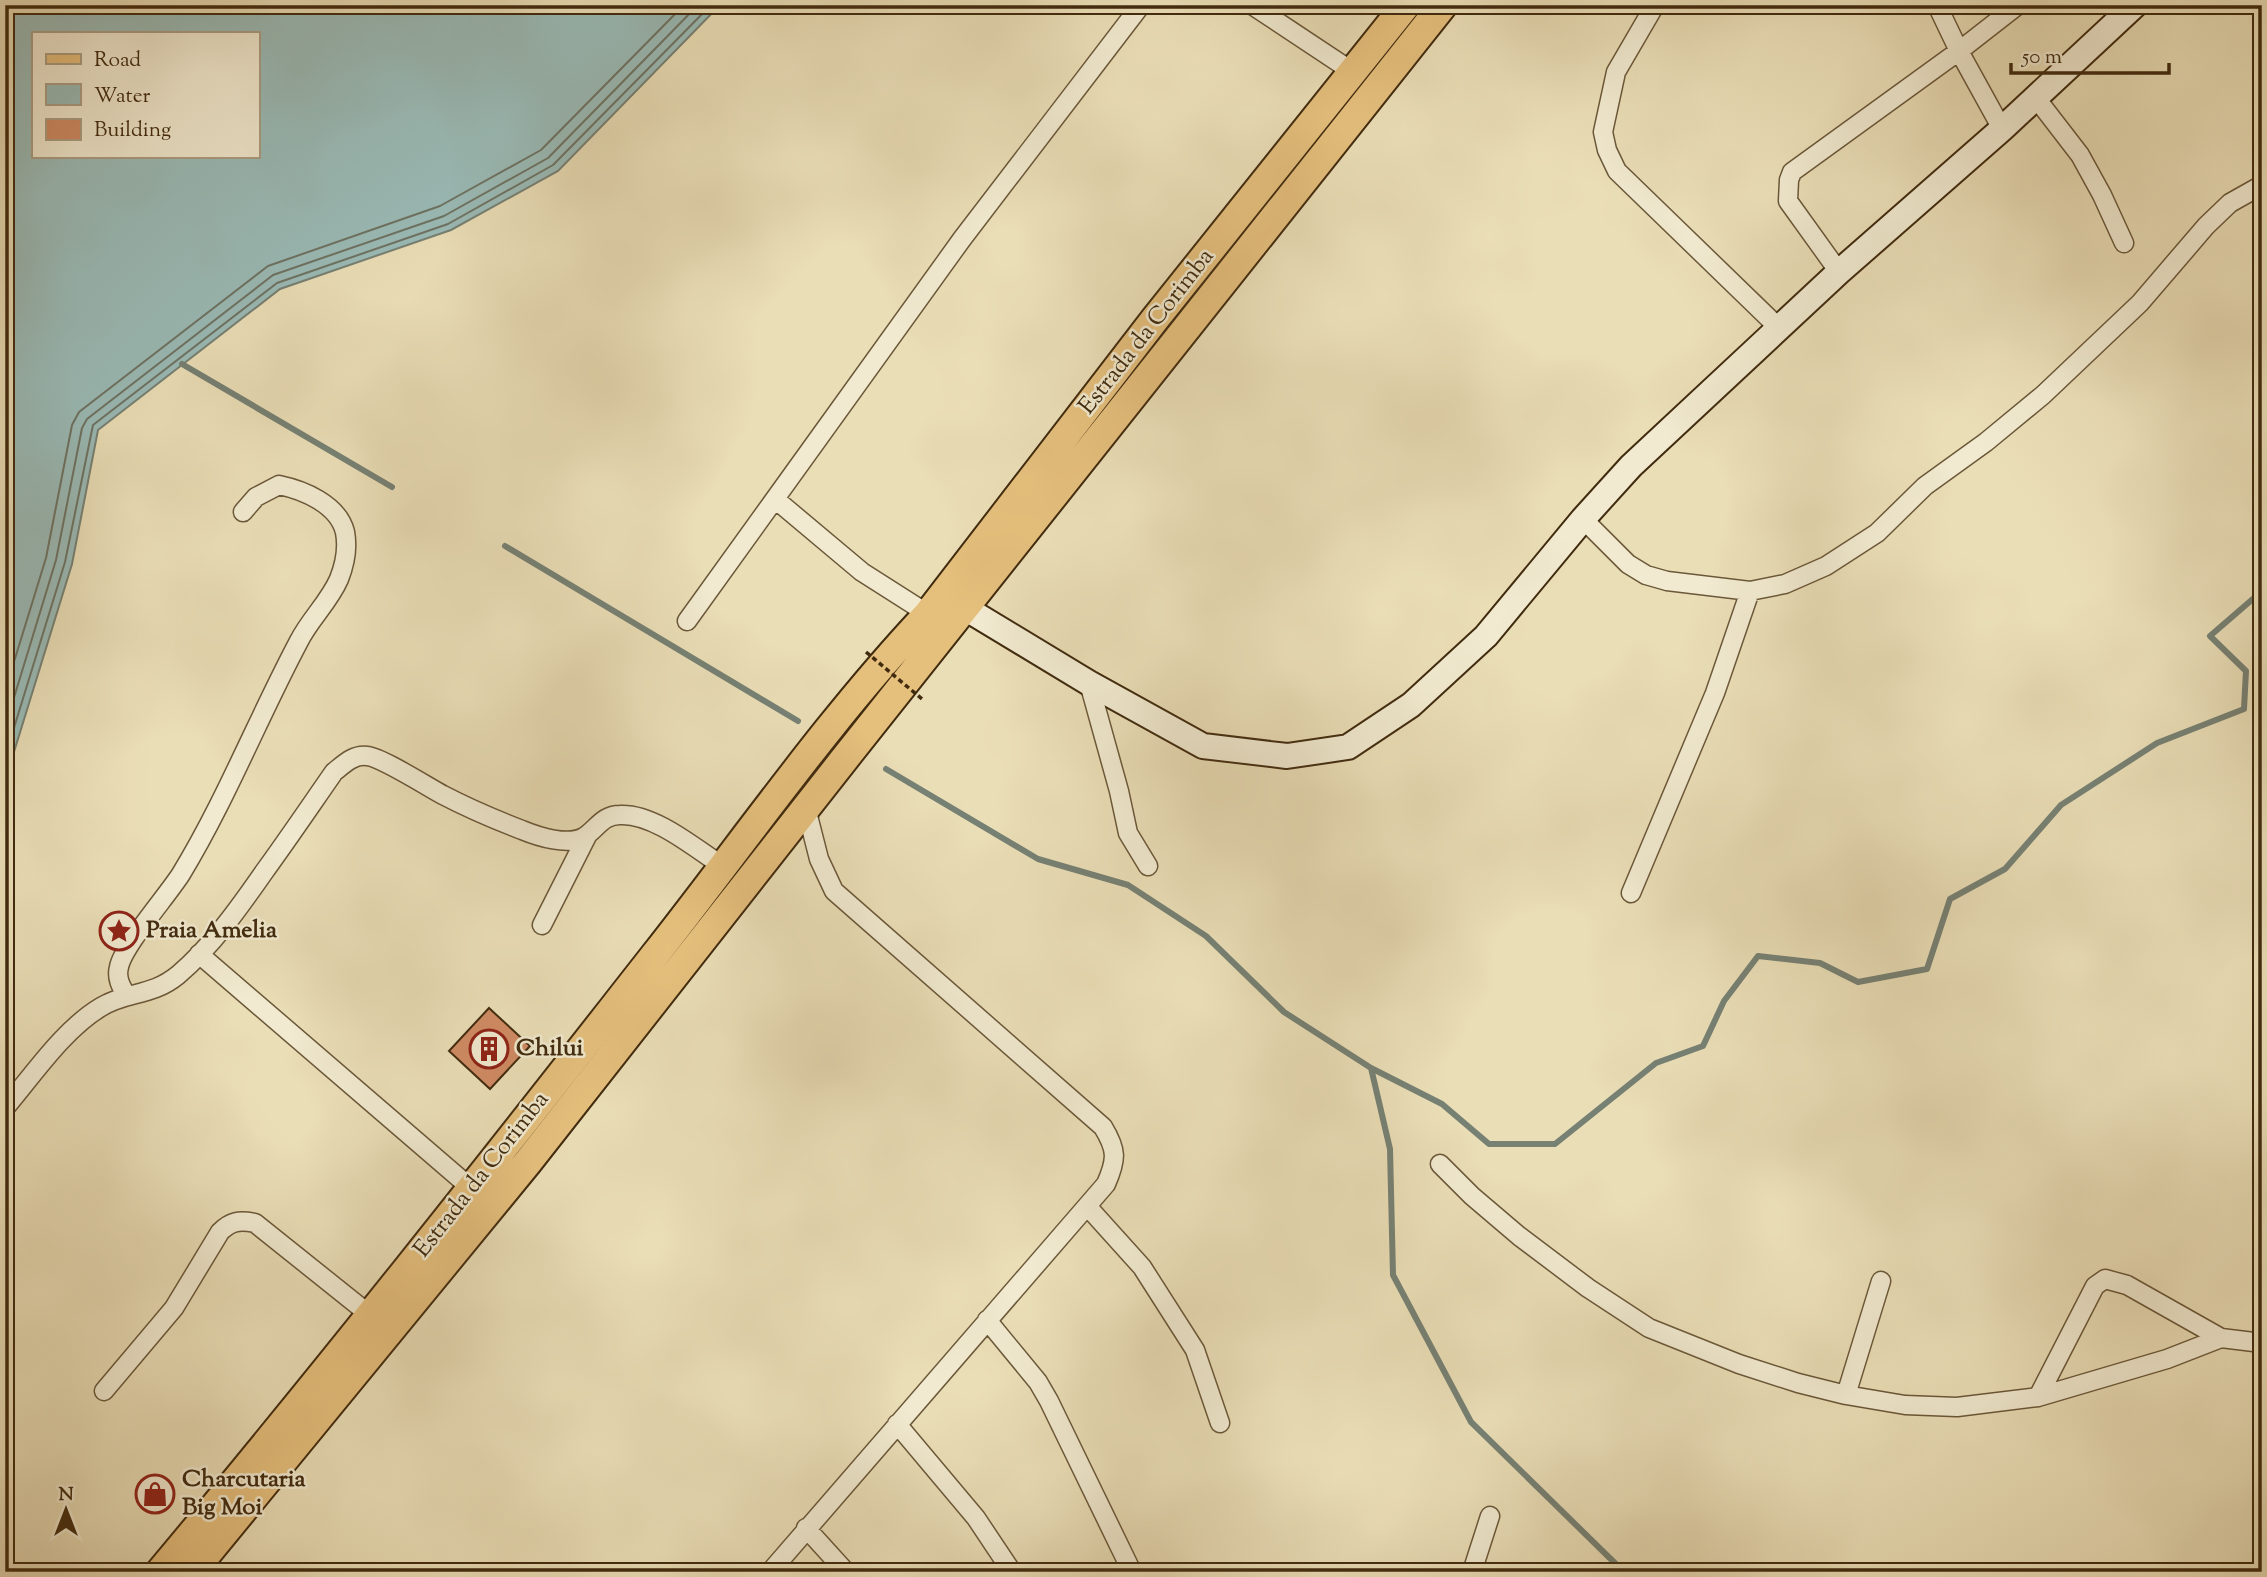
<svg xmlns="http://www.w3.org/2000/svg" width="2267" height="1577" font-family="'Sorts Mill Goudy',serif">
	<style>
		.water { fill: #9abbb7; stroke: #768174; stroke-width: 2; fill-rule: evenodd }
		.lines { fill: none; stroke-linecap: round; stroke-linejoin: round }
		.shore { stroke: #6e7363; stroke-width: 2 }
		.stream { stroke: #768174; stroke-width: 6 }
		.building { fill: #d08b64; stroke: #412b0f; stroke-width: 2 }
		.street-casing { stroke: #6b5839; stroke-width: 21 }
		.secondary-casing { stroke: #412b0f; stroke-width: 28 }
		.primary-casing { stroke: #412b0f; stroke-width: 32 }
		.street { stroke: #f1ead0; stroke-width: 18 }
		.secondary { stroke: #f1ead0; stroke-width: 24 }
		.primary { stroke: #e5bf7c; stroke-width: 28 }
		.path-bridge { stroke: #412b0f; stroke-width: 3.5; stroke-dasharray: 5 3.5; stroke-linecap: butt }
		.labels { text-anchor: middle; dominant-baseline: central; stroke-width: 5; stroke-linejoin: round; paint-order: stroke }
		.street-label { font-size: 24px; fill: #412b0f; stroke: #f1ead0 }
		.poi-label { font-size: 24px; font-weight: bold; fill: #412b0f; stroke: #f1ead0; text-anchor: start }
	</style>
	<rect width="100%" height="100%" fill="#eadeb7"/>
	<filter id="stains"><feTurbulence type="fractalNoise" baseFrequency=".00286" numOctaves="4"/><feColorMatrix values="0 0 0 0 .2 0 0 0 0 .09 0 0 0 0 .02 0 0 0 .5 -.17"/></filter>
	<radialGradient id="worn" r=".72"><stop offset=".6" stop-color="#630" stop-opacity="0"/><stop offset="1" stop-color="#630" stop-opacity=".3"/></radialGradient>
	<path class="water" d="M 5,5 L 720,5 L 558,171 L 451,230 L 280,289 L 98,430 L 72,564 L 5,781 ZM 33,33 L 257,33 L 257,156 L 33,156 Z"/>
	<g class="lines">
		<path class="shore" d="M 5,691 L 46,558 L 72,425 L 79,412 L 268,266 L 440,206 L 541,150 L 684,5
			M 5,727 L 56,560 L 82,428 L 87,419 L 273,275 L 444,216 L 548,158 L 698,5
			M 5,757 L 65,562 L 93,425 L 277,283 L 448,224 L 553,165 L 711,5"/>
		<path class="stream" d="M 182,364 L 392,487
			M 505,546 L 798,721
			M 886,769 L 1038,859 L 1128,885 L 1206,936 L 1284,1012 L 1371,1068 L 1390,1149 L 1393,1275 L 1471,1422 L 1624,1572
			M 1371,1068 L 1442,1104 L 1489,1144 L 1555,1144 L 1656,1063 L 1703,1046 L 1724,1001 L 1758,956 L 1820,963 L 1858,982 L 1927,969 L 1950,899 L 2005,869 L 2061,805 L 2157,743 L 2244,709 L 2246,671 L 2210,636 L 2262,591"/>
	</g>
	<path class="building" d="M 489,1008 L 530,1046 L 490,1089 L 449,1051 Z"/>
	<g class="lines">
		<defs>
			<path id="street" d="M 1252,5 L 1353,72
				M 1655,5 L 1616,72 L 1603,132 L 1607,150 L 1617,171 L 1779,328
				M 1937,5 L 1959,51 L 2002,129
				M 2036,98 L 2080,155 L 2102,195 L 2124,243
				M 1839,272 L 1788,201 L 1789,180 L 1792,172 L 1959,51 L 2018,5
				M 775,499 L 862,572 L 928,614
				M 1583,519 L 1628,564 L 1646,575 L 1667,581 L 1750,591 L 1785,584 L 1826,566 L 1877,533 L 1925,486 L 1986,442 L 2043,395 L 2140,303 L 2206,226 L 2230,203 L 2262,185
				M 687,621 L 962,239 L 1141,5
				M 1089,683 L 1119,791 L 1128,833 L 1148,866
				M 1631,893 L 1715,693 L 1750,591
				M 542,925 L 587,836
				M 199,954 L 472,1189
				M 127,996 C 121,987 116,978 119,967 C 123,946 167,896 181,874 C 226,800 258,718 299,641 C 310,619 329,602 339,579 C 345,564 348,548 345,532 C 338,504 303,490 279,485 L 256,497 L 243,512
				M 5,1108 C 33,1075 64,1029 101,1007 C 127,991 151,997 178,975 C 212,946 239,908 264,872 C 288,839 311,805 334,772 C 344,764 354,754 367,756 C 381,757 428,787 443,795 C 468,808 496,820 522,830 C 539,837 568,846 584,837 C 597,829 602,815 620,815 C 654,813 696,849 724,867
				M 1440,1164 L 1472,1196 L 1519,1236 L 1588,1288 L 1649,1328 L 1739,1364 L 1798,1383 L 1846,1395 L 1905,1405 L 1957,1407 L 2038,1397 L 2167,1359 L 2221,1338 L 2262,1343
				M 1087,1206 L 1142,1267 L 1195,1350 L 1220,1423
				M 987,1320 L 1038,1382 L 1049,1401 L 1132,1572
				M 104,1391 L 174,1308 L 220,1232 C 231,1221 239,1220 255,1223 L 370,1315
				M 1846,1395 L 1881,1281
				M 2038,1397 L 2095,1286 L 2105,1279 L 2127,1285 L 2221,1338
				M 897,1424 L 976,1518 L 1012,1572
				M 806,1528 L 846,1572
				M 770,1572 L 1106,1184 C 1117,1159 1117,1150 1103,1127 L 834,891 L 819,859 L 806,808
				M 1472,1572 L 1490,1516"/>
			<path id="secondary" d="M 965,608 L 1089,683 L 1203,746 L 1287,756 L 1348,747 L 1411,705 L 1486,636 L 1583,519 L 1631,466 L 1839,272 L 2002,129 L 2135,5"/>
			<path id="primary" d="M 160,1572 C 329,1370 492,1163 654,956 C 744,842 828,720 928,614 L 1155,319 L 1406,5
				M 192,1572 L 528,1162 L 842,762 L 1443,5"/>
		</defs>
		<use href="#street" class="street-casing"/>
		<use href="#secondary" class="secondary-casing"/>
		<use href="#primary" class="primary-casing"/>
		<use href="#street" class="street"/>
		<use href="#secondary" class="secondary"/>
		<use href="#primary" class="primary"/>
		<path class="path-bridge" d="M 866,652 L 922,699"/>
	</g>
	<defs>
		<symbol id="sight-ring" viewBox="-11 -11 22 22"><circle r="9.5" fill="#f1ead0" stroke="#8f2418" stroke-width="1.5"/><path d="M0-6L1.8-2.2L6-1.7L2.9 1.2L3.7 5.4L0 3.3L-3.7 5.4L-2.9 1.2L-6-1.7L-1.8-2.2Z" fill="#8f2418"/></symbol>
		<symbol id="building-ring" viewBox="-11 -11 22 22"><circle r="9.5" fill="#f1ead0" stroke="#8f2418" stroke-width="1.5"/><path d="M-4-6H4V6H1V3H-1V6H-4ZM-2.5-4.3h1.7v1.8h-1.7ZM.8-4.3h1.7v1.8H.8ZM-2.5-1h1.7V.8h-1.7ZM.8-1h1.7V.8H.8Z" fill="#8f2418"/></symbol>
		<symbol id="shop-ring" viewBox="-11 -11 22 22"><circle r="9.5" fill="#f1ead0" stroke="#8f2418" stroke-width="1.5"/><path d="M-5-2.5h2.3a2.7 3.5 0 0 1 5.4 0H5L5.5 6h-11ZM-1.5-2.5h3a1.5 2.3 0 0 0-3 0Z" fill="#8f2418"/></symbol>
	</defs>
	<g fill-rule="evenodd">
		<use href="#sight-ring" x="97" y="909" width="44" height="44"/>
		<use href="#building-ring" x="467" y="1027" width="44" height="44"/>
		<use href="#shop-ring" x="133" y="1472" width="44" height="44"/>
	</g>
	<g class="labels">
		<g class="street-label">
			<text transform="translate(1147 332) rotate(-52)">Estrada da Corimba</text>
			<text transform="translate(482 1175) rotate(-52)">Estrada da Corimba</text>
		</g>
		<g class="poi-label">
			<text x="146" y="931">Praia Amelia</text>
			<text x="516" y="1049">Chilui</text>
			<text x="182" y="1480">Charcutaria<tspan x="182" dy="28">Big Moi</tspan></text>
		</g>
	</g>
	<rect width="2267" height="1577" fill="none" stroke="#eadeb7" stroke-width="28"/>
	<rect x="7" y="7" width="2253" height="1563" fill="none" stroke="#412b0f" stroke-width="3.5"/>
	<rect x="14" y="14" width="2239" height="1549" fill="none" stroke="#412b0f" stroke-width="2"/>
	<rect x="32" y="32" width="228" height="126" fill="#f1ead0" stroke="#ab9e83" stroke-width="2"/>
	<rect x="46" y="54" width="35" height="10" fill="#e5bf7c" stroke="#ab9e83" stroke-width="2"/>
	<text x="94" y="66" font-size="21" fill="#412b0f">Road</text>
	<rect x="46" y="84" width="35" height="21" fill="#9abbb7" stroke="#ab9e83" stroke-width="2"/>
	<text x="94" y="102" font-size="21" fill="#412b0f">Water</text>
	<rect x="46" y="119" width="35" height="21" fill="#d08b64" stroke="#ab9e83" stroke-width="2"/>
	<text x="94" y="136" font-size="21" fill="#412b0f">Building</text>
	<g transform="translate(66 1510)" stroke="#f1ead0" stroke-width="5" paint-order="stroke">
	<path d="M0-5L12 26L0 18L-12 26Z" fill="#412b0f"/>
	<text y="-10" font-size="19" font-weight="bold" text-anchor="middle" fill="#412b0f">N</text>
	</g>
	<path d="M2011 63v10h158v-10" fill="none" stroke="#412b0f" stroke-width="3.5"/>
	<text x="2022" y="63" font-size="21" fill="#412b0f" stroke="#f1ead0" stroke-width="5" paint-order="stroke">50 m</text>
	<rect width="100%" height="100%" filter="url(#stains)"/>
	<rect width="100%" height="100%" fill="url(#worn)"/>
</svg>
